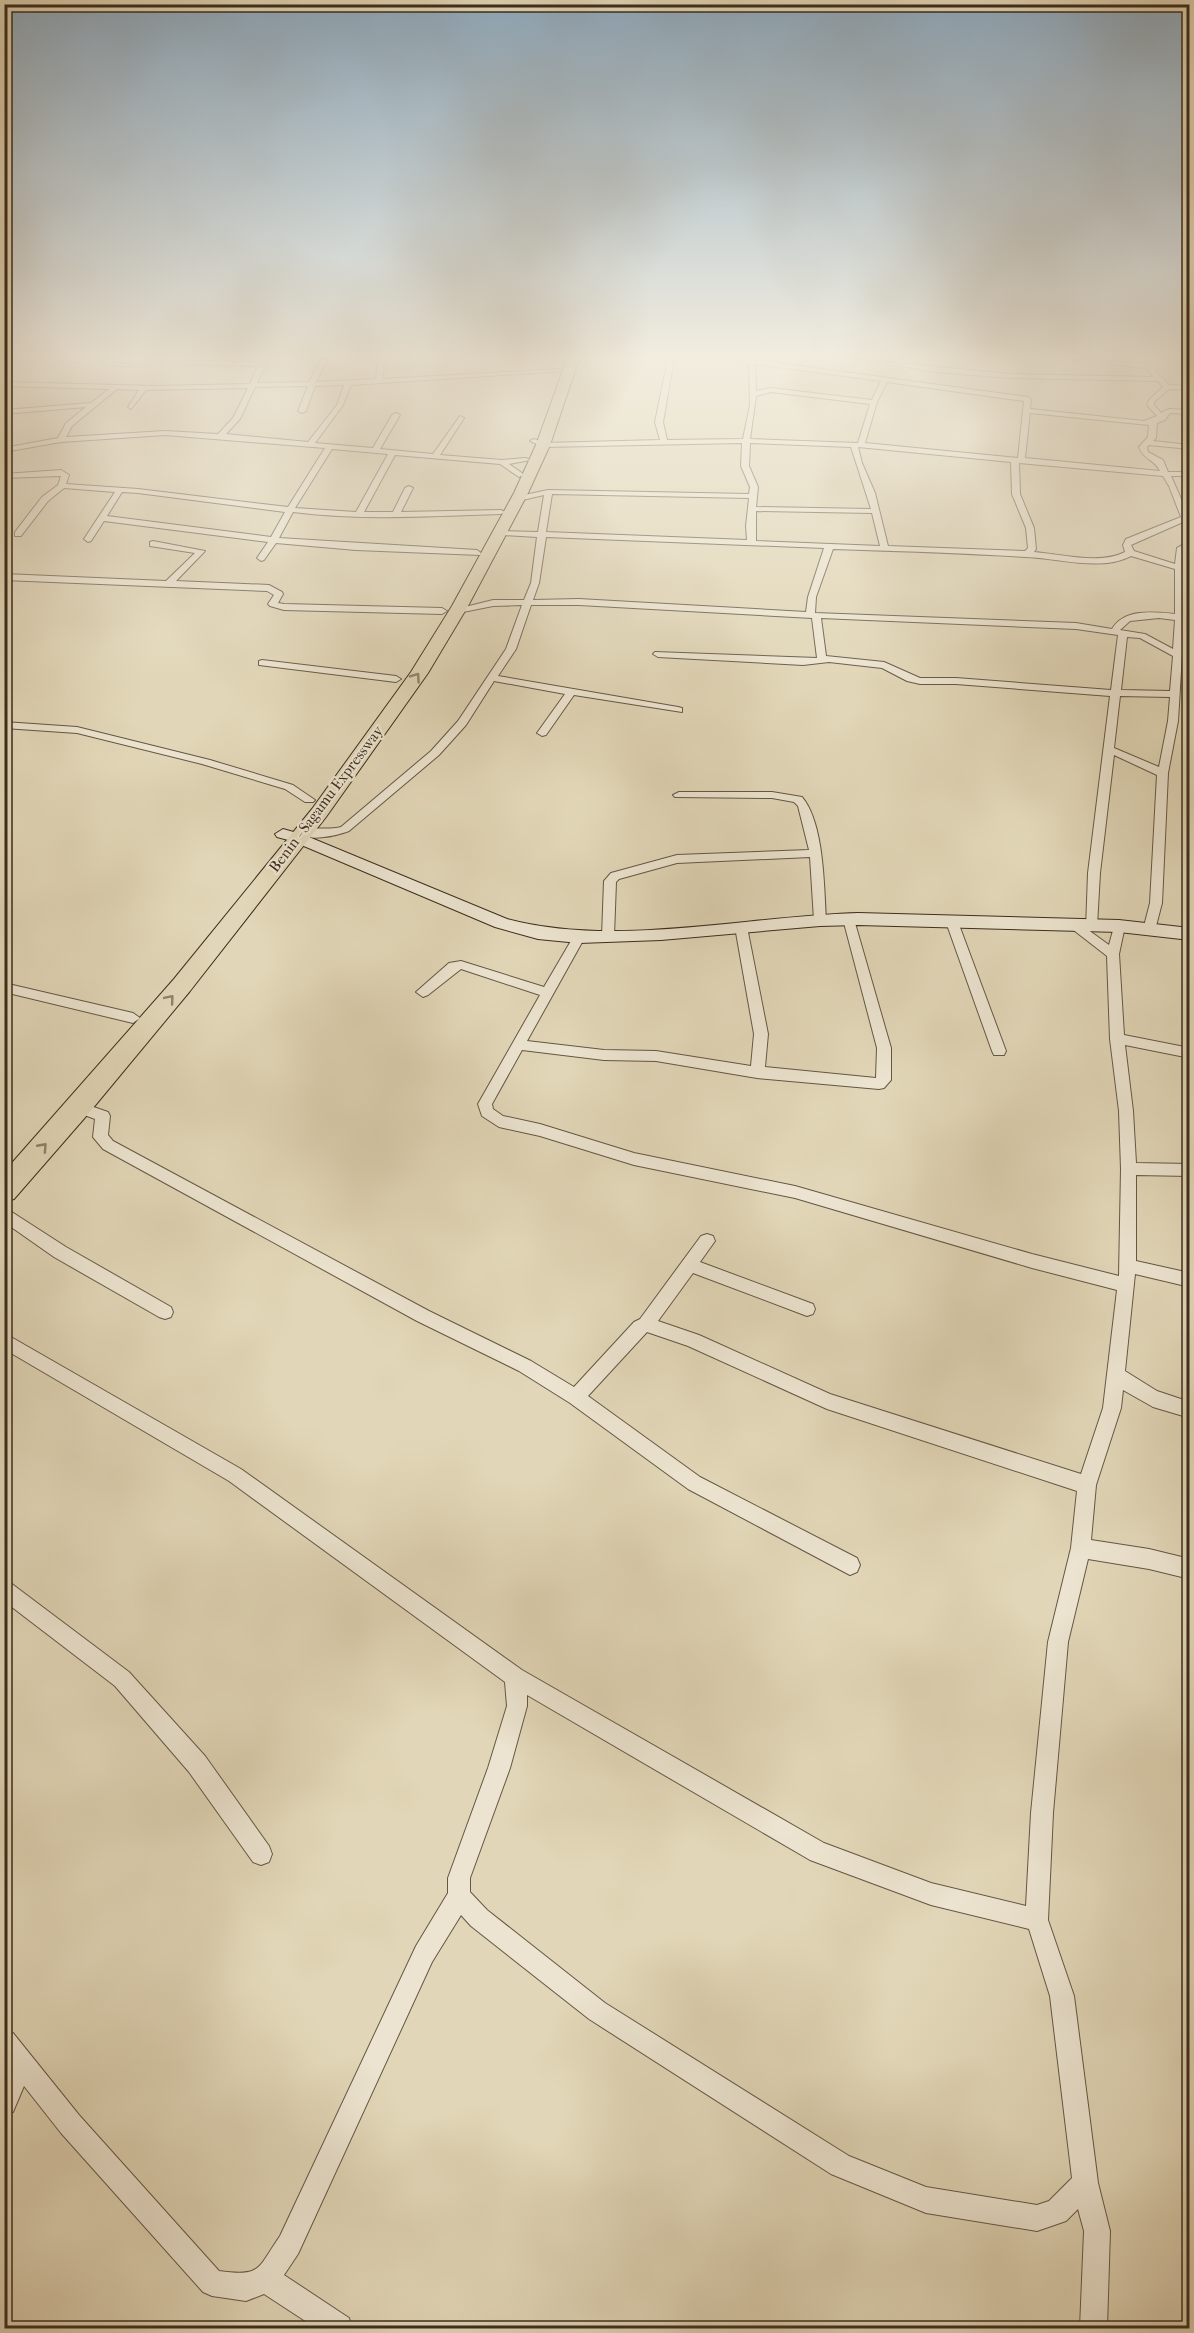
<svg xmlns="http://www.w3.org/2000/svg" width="1194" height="2333" font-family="'IM FELL French Canon',serif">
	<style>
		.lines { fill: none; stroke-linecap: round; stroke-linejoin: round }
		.street-casing { stroke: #645744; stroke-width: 2 }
		.secondary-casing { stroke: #3b2d1d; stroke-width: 2 }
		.highway-casing { stroke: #3b2d1d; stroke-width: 2 }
		.street { fill: #ece4d0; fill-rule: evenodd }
		.secondary { fill: #ece4d0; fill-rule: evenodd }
		.highway { fill: #e1d6b7; fill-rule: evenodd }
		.oneway { stroke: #8e826a }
		.labels { text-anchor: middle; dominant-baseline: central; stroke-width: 4.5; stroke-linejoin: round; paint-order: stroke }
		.far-street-label { font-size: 15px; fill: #3b2d1d; stroke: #ece4d0 }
	</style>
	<rect width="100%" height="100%" fill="#e1d6b7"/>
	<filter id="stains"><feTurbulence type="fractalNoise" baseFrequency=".00333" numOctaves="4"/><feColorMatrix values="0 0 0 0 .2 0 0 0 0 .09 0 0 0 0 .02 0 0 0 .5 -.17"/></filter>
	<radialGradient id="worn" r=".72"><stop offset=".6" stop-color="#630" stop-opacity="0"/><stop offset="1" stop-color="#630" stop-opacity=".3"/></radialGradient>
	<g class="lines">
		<defs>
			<path id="street" d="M 50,359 L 82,359 L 134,365 L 131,367 Z
				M 262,359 L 268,359 L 257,383 L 309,382 L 321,359 L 327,359 L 316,382 L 376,379 L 378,359 L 384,359 L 383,379 L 560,369 L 563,371 L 351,385 L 343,405 L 315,443 L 373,448 L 392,415 L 396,413 L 400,415 L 380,449 L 433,454 L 460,416 L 464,418 L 440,455 L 502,460 L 526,458 L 530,460 L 509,464 L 522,473 L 523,475 L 519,477 L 500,464 L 395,455 L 364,512 L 393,512 L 405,488 L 409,486 L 413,488 L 401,512 L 501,510 L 505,512 L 501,514 C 432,516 362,521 293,512 L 279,538 L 477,550 L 481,553 L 480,555 L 356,550 L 276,543 L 264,560 L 261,561 L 257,558 L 268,542 L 104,521 L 91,541 L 88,542 L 84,539 L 115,492 L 64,488 L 48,501 L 21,536 L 15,536 L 15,532 L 42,497 L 58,485 L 61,476 L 4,478 L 4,474 L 61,470 L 69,475 L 66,484 L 138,489 L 288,507 L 325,448 L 165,435 L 61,442 L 4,452 L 4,448 L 58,438 L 66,423 L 86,407 L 4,414 L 4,410 L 91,403 L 109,389 L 4,386 L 4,382 L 155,386 L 250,384 L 258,366 L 185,365 L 182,363 L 185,361 L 260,362 ZM 344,385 L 337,405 L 308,442 L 226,434 L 240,419 L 255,387 L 308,386 L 298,411 L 302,413 L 306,411 L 315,386 ZM 248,388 L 233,418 L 218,434 L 165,431 L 66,437 L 72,426 L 117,389 L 139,390 L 128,407 L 131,409 L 146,390 ZM 332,449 L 388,454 L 356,512 L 295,508 ZM 122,492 L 138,493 L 285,512 L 271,537 L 107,516 Z
				M 668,359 L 674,359 L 663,422 L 667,440 L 743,439 L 750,405 L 749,363 L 730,359 L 749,359 L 1028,397 L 1031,399 L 1030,409 L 1144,421 L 1157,416 L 1147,405 L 1149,400 L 1163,387 L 1158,381 L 1010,378 L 937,372 L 857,359 L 1010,374 L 1154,377 L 1149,371 L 1150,369 L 1072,359 L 1153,365 L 1157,359 L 1163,359 L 1155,371 L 1169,385 L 1190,386 L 1190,390 L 1169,389 L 1154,402 L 1154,405 L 1161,413 L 1169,409 L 1190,410 L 1190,414 L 1170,413 L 1165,420 L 1157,423 L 1156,438 L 1153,441 L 1190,445 L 1190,449 L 1149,445 L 1147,447 L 1148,452 L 1163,460 L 1168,472 L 1190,472 L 1190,476 L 1171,476 L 1190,519 L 1190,529 L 1183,522 L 1131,545 L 1134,551 L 1175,564 L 1177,548 L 1190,541 L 1190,547 L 1185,549 L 1185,616 L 1190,616 L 1190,622 L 1184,621 L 1178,721 L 1168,773 L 1162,903 L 1155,930 L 1153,933 L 1145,933 L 1143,930 L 1150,903 L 1157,775 L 1114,755 L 1100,873 L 1097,926 L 1095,929 L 1087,929 L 1109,945 L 1115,923 L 1123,923 L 1125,926 L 1119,954 L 1124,1035 L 1190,1048 L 1190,1058 L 1125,1045 L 1133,1111 L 1136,1163 L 1190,1164 L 1190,1176 L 1136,1175 L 1136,1261 L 1190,1273 L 1190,1287 L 1135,1274 L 1125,1371 L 1157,1391 L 1190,1402 L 1190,1418 L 1153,1407 L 1123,1390 L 1121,1408 L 1096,1485 L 1091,1540 L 1149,1549 L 1190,1559 L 1190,1579 L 1149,1569 L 1088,1559 L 1068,1642 L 1053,1813 L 1048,1920 L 1074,1996 L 1098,2183 L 1110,2231 L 1107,2328 L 1080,2328 L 1084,2231 L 1078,2209 L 1066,2221 L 1037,2231 L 926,2213 L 831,2174 L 589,2019 L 471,1926 L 461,1915 L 432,1962 L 298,2254 L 284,2275 L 349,2318 L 352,2328 L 316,2328 L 264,2294 L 246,2301 L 212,2296 L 203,2292 L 61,2133 L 24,2086 L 13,2112 L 4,2115 L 4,2073 L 7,2066 L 4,2062 L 4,2030 L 13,2033 L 79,2115 L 219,2271 C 262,2277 257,2269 280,2236 L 416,1946 L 448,1893 L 448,1878 L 488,1768 L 507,1706 L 505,1682 L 229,1481 L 4,1349 L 4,1333 L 241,1469 L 522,1670 L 824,1843 L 931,1883 L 1026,1906 L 1031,1813 L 1048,1642 L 1071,1548 L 1077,1491 L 827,1409 L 688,1346 L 647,1332 L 588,1396 L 700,1477 L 857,1558 L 860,1565 L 857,1572 L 850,1575 L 688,1489 L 570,1403 L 519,1371 L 417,1321 L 103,1149 L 93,1137 L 95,1119 L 74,1111 L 72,1107 L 79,1102 L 108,1112 L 110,1116 L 108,1135 L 113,1141 L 429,1311 L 531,1361 L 574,1387 L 634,1322 L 640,1319 L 701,1236 L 707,1234 L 713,1236 L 715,1241 L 700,1262 L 813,1304 L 815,1309 L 813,1314 L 807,1316 L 693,1273 L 658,1321 L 699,1335 L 830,1394 L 1081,1474 L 1103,1408 L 1117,1290 L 1032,1268 L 795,1198 L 634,1165 L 540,1136 L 499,1127 L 482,1116 L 478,1104 L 540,995 L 461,969 L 428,995 L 423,997 L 416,992 L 449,963 L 461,961 L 544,987 L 575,934 L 579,933 L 585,937 L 527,1041 L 604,1050 L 656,1051 L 751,1066 L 754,1034 L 735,927 L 741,923 L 747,927 L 768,1034 L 765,1067 L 876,1078 L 877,1048 L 843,919 L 845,916 L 853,916 L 891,1048 L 891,1080 L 884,1088 L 879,1089 L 757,1078 L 656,1061 L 604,1060 L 522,1050 L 492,1104 L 493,1109 L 503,1116 L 540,1124 L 634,1153 L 795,1186 L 1032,1254 L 1119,1276 L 1121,1169 L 1119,1111 L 1110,1039 L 1107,956 L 1067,925 L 1073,921 L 1086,929 L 1088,873 L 1110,696 L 956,684 L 920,684 L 907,681 L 882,668 L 829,662 L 803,665 L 658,657 L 653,654 L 655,652 L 817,658 L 812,618 L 579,605 L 531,605 L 516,649 L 498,676 L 678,707 L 682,708 L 682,712 L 574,695 L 546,735 L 542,736 L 537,733 L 565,694 L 494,681 L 466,725 L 439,755 L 349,831 C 336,836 308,842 296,833 C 307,825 327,831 341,827 L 431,751 L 458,721 L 506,649 L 522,605 L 493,606 L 458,613 L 453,610 L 493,600 L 524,600 L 531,583 L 537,537 L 502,535 L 498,533 L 502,531 L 538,532 L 544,495 L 518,501 L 515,501 L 515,497 L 548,490 L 749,494 L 750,487 L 741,466 L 742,443 L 543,447 L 530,441 L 534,439 L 544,443 L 660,440 L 655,422 ZM 755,364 L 881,381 L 872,400 L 771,388 L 756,391 ZM 887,382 L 1024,401 L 1018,458 L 865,443 L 877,402 ZM 771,392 L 870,404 L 858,443 L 750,439 L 756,396 ZM 1030,413 L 1149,425 L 1148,437 L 1139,447 C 1143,459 1155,460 1160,471 L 1025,458 ZM 750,443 L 851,447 L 871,509 L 756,507 L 758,487 L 749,466 ZM 858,447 L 1011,462 L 1012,494 L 1026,528 L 1028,548 L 1025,551 L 888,546 L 875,493 L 862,463 ZM 1019,463 L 1163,476 L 1169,486 L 1181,517 L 1126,539 L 1123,545 L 1125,552 C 1100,565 1061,554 1034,552 L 1036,549 L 1034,528 L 1020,494 ZM 552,494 L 749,498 L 746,526 L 747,540 L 546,532 ZM 756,511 L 872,513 L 880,546 L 756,541 ZM 546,537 L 824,548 L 808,597 L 806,612 L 579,599 L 533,600 L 539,583 ZM 833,549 C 897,551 961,553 1026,557 C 1058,558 1101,572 1131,556 L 1175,569 L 1175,614 C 1154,612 1125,608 1112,629 L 1076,623 L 815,613 L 816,597 ZM 821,618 L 1076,629 L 1118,635 L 1111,690 L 956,678 L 920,678 L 884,662 L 826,656 ZM 1159,618 L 1175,620 L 1173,649 L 1145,634 L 1120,630 L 1130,621 ZM 1127,637 L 1140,638 L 1173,656 L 1170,691 L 1121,690 ZM 1120,696 L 1170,697 L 1168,721 L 1159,767 L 1114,748 ZM 527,1695 L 810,1860 L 931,1905 L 1029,1929 L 1050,1996 L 1072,2178 L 1049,2201 L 1037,2205 L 926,2187 L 849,2156 L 605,2003 L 487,1910 L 470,1892 L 470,1878 L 510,1768 L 527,1706 Z
				M 153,541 L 205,551 L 176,581 L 269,585 L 282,592 L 283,594 L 278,603 L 284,604 L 442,608 L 447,611 L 442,614 L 284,610 L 270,606 L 268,604 L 274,595 L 267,591 L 4,580 L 4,574 L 166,581 L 195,553 L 150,546 L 150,542 Z
				M 262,660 L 396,676 L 401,679 L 396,682 L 259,665 L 259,661 Z
				M 4,722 L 77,727 L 210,760 L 293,785 L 315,800 L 313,802 L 305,802 L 285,789 L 202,764 L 77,733 L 4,728 Z
				M 679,792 L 772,792 L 802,797 C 824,823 824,886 826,920 L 824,923 L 820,924 L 814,920 L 810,857 L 677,863 L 619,879 L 616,882 L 614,936 L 608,940 L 604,939 L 602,936 L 604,881 L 611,873 L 677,855 L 809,850 L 798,806 L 794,802 L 772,798 L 675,797 L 673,795 Z
				M 952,918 L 958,922 L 1006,1051 L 1004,1055 L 994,1055 L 992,1051 L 946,922 Z
				M 4,983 L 133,1013 L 140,1018 L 133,1023 L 4,992 Z
				M 4,1207 L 66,1247 L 171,1307 L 173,1312 L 171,1317 L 165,1319 L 159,1317 L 54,1257 L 4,1222 Z
				M 4,1578 L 129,1672 L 205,1756 L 269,1846 L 272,1854 L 269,1862 L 261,1865 L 253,1862 L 189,1772 L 115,1686 L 4,1601 Z"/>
			<path id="secondary" d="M 283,829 L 304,835 L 507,919 C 615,948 746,916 858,913 L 1119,920 L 1190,928 L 1190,940 L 1119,932 L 858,925 L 820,926 L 661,940 L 579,943 L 538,939 L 495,927 L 292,841 L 277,837 L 275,834 Z"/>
			<path id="highway" d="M 567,359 L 579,359 L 550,445 L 528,493 L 468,606 L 428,673 L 326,817 L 190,991 L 88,1114 L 14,1199 L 4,1202 L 4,1172 L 174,979 L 312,809 L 411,672 L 452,606 L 514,493 L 536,445 Z"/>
		</defs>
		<use href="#street" class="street-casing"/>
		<use href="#secondary" class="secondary-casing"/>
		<use href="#highway" class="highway-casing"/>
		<use href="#street" class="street"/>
		<use href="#secondary" class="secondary"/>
		<use href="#highway" class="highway"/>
	</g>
	<defs><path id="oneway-chevron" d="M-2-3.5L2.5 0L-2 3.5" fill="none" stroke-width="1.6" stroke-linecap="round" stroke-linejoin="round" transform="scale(1.5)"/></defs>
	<g class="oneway">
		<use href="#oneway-chevron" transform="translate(416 677) rotate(-55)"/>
		<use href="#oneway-chevron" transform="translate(170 999) rotate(-50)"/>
		<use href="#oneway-chevron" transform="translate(43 1147) rotate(-48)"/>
	</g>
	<linearGradient id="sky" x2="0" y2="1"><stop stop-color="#8fabc0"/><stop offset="0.52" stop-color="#f2eddf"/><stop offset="1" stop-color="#f2eddf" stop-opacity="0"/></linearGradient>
	<rect width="1194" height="686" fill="url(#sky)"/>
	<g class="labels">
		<g class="far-street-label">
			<text transform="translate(326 799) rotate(-53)">Benin - Sagamu Expressway</text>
		</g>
	</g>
	<rect width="1194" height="2333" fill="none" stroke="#e1d6b7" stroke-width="24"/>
	<rect x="6" y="6" width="1182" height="2321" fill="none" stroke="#3b2d1d" stroke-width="3"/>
	<rect x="12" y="12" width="1170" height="2309" fill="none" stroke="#3b2d1d" stroke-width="1.5"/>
	<rect width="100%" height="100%" filter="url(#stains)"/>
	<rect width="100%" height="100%" fill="url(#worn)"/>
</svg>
